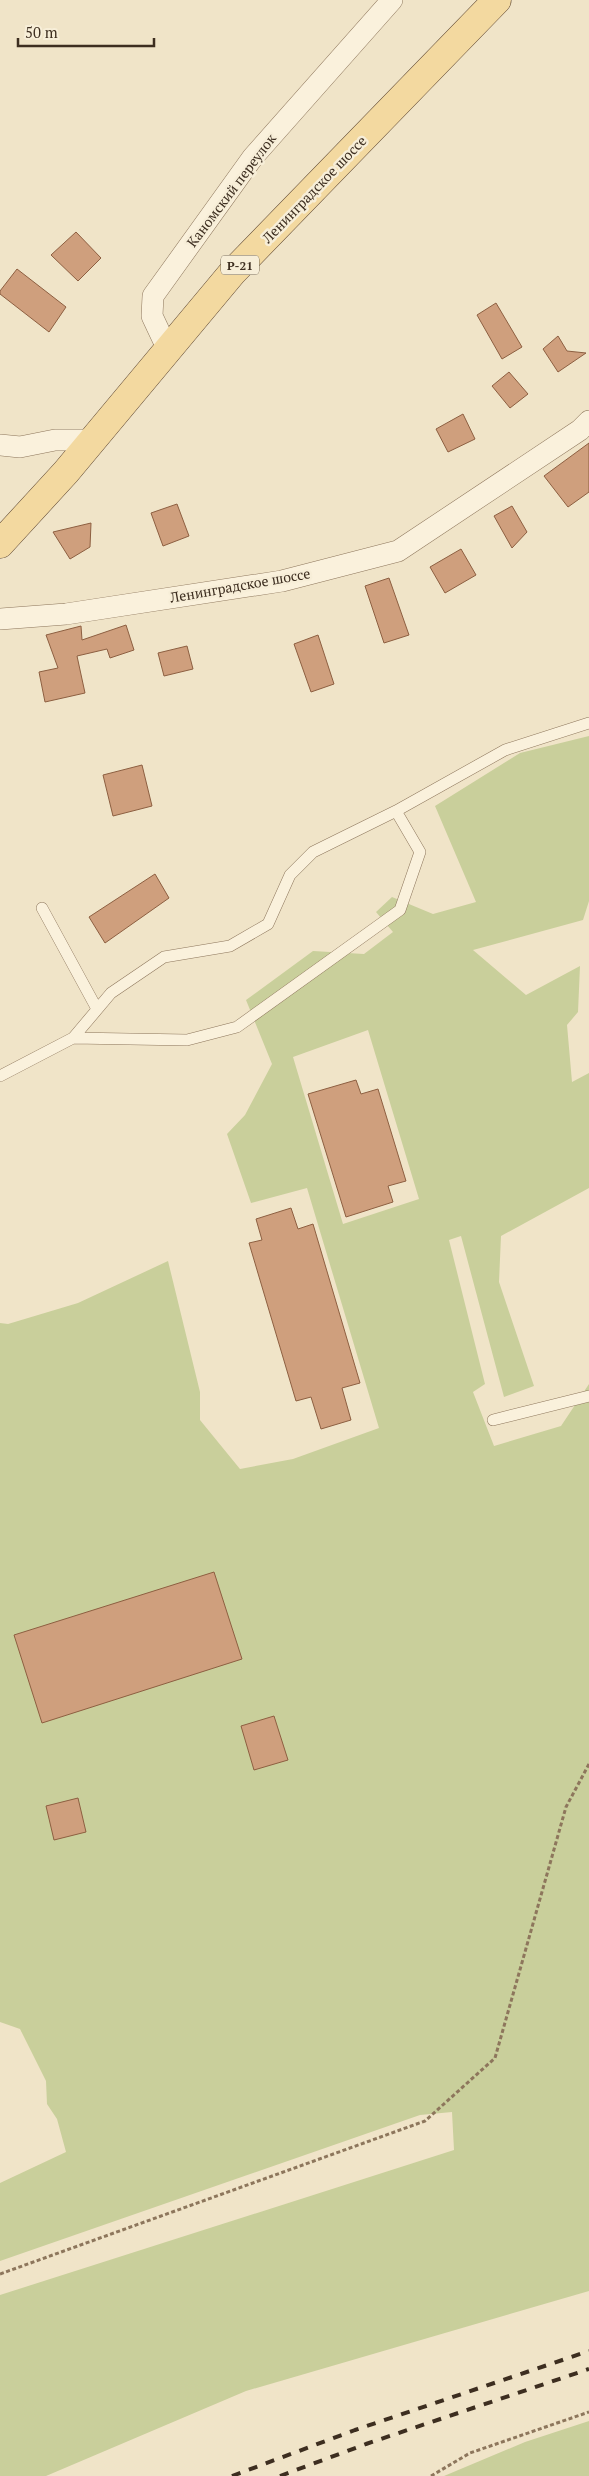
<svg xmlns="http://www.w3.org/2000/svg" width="589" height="2476" font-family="'PT Serif',serif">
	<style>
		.green { fill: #c9cf9b; fill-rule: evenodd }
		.building { fill: #cf9f7d; stroke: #8d5f41 }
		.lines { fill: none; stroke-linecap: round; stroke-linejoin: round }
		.lane-casing { stroke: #8d765c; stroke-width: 12 }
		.street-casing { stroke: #8d765c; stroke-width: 22 }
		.primary-casing { stroke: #5b4430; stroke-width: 29 }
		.path { stroke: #8d765c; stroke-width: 3; stroke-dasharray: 4 2.5; stroke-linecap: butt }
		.lane { stroke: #faf1dc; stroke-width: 11 }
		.street { stroke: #faf1dc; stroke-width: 21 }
		.primary { stroke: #f3d9a0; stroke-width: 28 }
		.rail { stroke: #3d2e20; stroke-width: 4; stroke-dasharray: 9 9; stroke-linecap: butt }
		.labels { text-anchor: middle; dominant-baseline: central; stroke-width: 5; stroke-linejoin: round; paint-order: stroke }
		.shield { fill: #f7eed8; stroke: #756857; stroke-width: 1 }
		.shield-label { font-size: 12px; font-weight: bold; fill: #3d2e20 }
		.street-label { font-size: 14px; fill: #3d2e20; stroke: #f7eed8 }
	</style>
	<rect width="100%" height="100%" fill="#f0e4c8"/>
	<path class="green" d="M 589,736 L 589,901 L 583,920 L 473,950 L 526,995 L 580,966 L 578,1012 L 567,1025 L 572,1082 L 589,1073 L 589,1188 L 501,1236 L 499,1282 L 534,1386 L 504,1397 L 461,1236 L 449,1240 L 485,1384 L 473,1392 L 494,1446 L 561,1426 L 589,1384 L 589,2291 L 246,2391 L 46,2476 L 0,2476 L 0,2295 L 454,2150 L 452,2112 L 420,2115 L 0,2261 L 0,2183 L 66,2152 L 57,2119 L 47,2104 L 46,2081 L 20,2029 L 0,2022 L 0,1323 L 8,1324 L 78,1303 L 168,1261 L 200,1392 L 200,1420 L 240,1469 L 293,1459 L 379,1428 L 307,1188 L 251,1203 L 227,1134 L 245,1115 L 272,1064 L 246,1000 L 313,951 L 364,954 L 393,932 L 376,912 L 392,897 L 433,914 L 476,902 L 435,806 L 520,753 ZM 368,1030 L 419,1199 L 343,1224 L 293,1057 Z
		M 589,2421 L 589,2476 L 444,2476 L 525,2442 Z"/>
	<path class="building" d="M 76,232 L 101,258 L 78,281 L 51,255 Z
		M 17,269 L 66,307 L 49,332 L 0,294 L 0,291 Z
		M 496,303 L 522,347 L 502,359 L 477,315 Z
		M 558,336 L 567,351 L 586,353 L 558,372 L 543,349 Z
		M 509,372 L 528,394 L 510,408 L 492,386 Z
		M 463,414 L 475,439 L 448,452 L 436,429 Z
		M 589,443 L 589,492 L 568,507 L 544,476 Z
		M 177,504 L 189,536 L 163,546 L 151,513 Z
		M 512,506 L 527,532 L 512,548 L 494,516 Z
		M 91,523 L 90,547 L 70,559 L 53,532 Z
		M 461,549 L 476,575 L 445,593 L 430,567 Z
		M 389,578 L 409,635 L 384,643 L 365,586 Z
		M 126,625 L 134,650 L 110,658 L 107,649 L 77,656 L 85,693 L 45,702 L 39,672 L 58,668 L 46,635 L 81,626 L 82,640 Z
		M 318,635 L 334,684 L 311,692 L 294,644 Z
		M 187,646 L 193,669 L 164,676 L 158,653 Z
		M 142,765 L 152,806 L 113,816 L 103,775 Z
		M 155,874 L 169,898 L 105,943 L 89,917 Z
		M 356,1080 L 361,1094 L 378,1089 L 406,1181 L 388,1186 L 393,1202 L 346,1217 L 308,1094 Z
		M 291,1208 L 298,1229 L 313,1224 L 360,1383 L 342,1388 L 351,1420 L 321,1429 L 311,1397 L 296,1401 L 249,1243 L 262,1240 L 256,1219 Z
		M 214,1572 L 242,1659 L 42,1723 L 14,1635 Z
		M 274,1716 L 288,1760 L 254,1770 L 241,1726 Z
		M 78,1798 L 86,1832 L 54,1840 L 46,1806 Z"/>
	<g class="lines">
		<defs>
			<path id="lane" d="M 42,908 L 97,1009
				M 73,1038 L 111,993 L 164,957 L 230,946 L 268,924 L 290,875 L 313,852 L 396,811
				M 0,1076 L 73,1038 L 187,1040 L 237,1027 L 400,910 L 420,852 L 396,811 L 505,750 L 589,723
				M 493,1420 L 589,1396"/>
			<path id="street" d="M 168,350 L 152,316 L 153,296 L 253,157 L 392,0
				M 0,445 L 20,447 L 55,440 L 92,440
				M 0,619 L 66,614 L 282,581 L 398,551 L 580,430 L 589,421"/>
			<path id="primary" d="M 0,544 L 66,472 L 232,273 L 497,0"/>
		</defs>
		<use href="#lane" class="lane-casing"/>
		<use href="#street" class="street-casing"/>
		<use href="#primary" class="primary-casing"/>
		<path class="path" d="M 0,2274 L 425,2121 L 495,2058 L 566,1807 L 589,1764
			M 431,2476 L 470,2453 L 589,2412"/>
		<use href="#lane" class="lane"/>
		<use href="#street" class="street"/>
		<use href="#primary" class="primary"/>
		<path class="rail" d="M 232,2476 L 355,2430 L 589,2351
			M 280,2476 L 366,2444 L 589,2369"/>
	</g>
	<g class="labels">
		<rect class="shield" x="221" y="255.5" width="38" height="19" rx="4"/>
		<g class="shield-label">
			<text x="240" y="265">Р-21</text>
		</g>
		<g class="street-label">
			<text transform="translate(314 189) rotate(-46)">Ленинградское шоссе</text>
			<text transform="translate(231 190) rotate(-53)">Каномский переулок</text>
			<text transform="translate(240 585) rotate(-10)">Ленинградское шоссе</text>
		</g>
	</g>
	<path d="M18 38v8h136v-8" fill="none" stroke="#3d2e20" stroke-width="2.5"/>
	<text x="25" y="38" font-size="15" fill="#3d2e20" stroke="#f7eed8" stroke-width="4" paint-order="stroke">50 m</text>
</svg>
